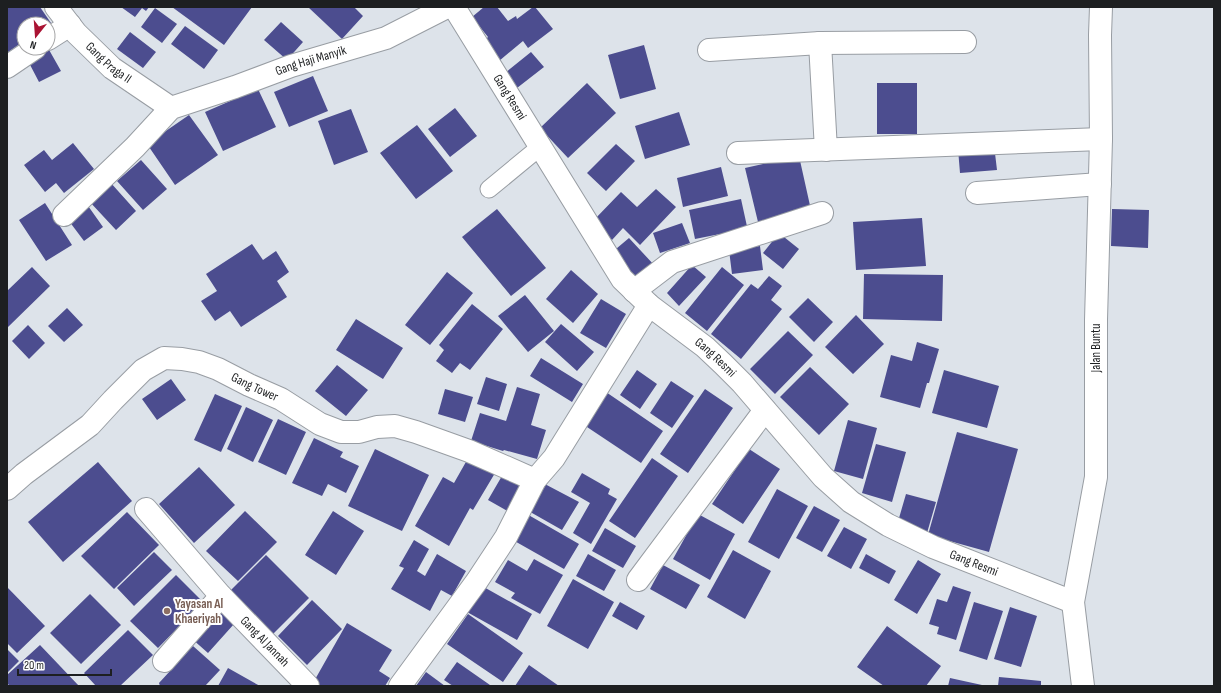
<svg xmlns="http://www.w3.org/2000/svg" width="1221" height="693" font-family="'Sofia Sans Condensed',sans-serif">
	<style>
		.building { fill: #4c4d8f }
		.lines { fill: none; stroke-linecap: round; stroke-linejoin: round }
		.lane-casing { stroke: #989da3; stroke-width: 19 }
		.street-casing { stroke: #989da3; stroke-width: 24 }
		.lane { stroke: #fff; stroke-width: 17 }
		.street { stroke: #fff; stroke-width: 22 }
		.education-dot { fill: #8d6e63; stroke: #fff; stroke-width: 1.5 }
		.labels { text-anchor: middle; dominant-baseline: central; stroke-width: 4; stroke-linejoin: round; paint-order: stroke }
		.street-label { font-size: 13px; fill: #1d1f21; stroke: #fff }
		.education-label { font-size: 13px; font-weight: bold; fill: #785e54; stroke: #fff; text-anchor: start }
	</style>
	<rect width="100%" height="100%" fill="#dde3ea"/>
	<path class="building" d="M 7,7 L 40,7 L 51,23 L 48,25 L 24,24 L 24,41 L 7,53 Z
		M 121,7 L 149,7 L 146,11 L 142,8 L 135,17 Z
		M 172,7 L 252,7 L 224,45 Z
		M 308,7 L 354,7 L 363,16 L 342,39 Z
		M 484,7 L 497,7 L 508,21 L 516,16 L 517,19 L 533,7 L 535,7 L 553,29 L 528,48 L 523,41 L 499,61 L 484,41 L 488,37 L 472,17 Z
		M 155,8 L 177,24 L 162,43 L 141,27 Z
		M 281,22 L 303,42 L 287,60 L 264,40 Z
		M 185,26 L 218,50 L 204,69 L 171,44 Z
		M 130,32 L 156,52 L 143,68 L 117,49 Z
		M 644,45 L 656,89 L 620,99 L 608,55 Z
		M 48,48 L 61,71 L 39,82 L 27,59 Z
		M 531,52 L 544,67 L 517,88 L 505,73 Z
		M 313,76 L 328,111 L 289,127 L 274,92 Z
		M 587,83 L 616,113 L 568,158 L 540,128 Z
		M 877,83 L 917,83 L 917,134 L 877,134 Z
		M 258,89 L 276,127 L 223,151 L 205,112 Z
		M 455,108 L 477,136 L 450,157 L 428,129 Z
		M 351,109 L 368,152 L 334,165 L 318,121 Z
		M 679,112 L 690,145 L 645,159 L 635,126 Z
		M 189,115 L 218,155 L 175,185 L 147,144 Z
		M 417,125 L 453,171 L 416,199 L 380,153 Z
		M 73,143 L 94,169 L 64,193 L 56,183 L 45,192 L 24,165 L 44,150 L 52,160 Z
		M 616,144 L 635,161 L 606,191 L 587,173 Z
		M 994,145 L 997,170 L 960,173 L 958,149 Z
		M 799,156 L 811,210 L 758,222 L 745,168 Z
		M 141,160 L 167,189 L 143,210 L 117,181 Z
		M 721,167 L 728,196 L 683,207 L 677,178 Z
		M 110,182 L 136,211 L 116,230 L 89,201 Z
		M 656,189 L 676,207 L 640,245 L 623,228 L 612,240 L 593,221 L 621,192 L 637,207 Z
		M 741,199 L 748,231 L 721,237 L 720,234 L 695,239 L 689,210 Z
		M 45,203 L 72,245 L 46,261 L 19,220 Z
		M 86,203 L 103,227 L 84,241 L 66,217 Z
		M 497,209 L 546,268 L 511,296 L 462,237 Z
		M 1112,209 L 1149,210 L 1148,248 L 1111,246 Z
		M 922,218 L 926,266 L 856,270 L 853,222 Z
		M 682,223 L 690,243 L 660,253 L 653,233 Z
		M 779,233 L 799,249 L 783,269 L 763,253 Z
		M 629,238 L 655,266 L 636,283 L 610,254 Z
		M 252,244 L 263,260 L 276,251 L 289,272 L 277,281 L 287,297 L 241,327 L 230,311 L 215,321 L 201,301 L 217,291 L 206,274 Z
		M 760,246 L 763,270 L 732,274 L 729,250 Z
		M 692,265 L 706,277 L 679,306 L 667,293 Z
		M 32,267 L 50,286 L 7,328 L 7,291 Z
		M 722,267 L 744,285 L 707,331 L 685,313 Z
		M 571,270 L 598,294 L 573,323 L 546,299 Z
		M 447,272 L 473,293 L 430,345 L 405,325 Z
		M 864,274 L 943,275 L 942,321 L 863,319 Z
		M 769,276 L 782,286 L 771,300 L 782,309 L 741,359 L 711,334 L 751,284 L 758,289 Z
		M 525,295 L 554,331 L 528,352 L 498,316 Z
		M 808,298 L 833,322 L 814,342 L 789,317 Z
		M 601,299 L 626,314 L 606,348 L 580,333 Z
		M 472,304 L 503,329 L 470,370 L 460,363 L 452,373 L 436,361 L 444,350 L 439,345 Z
		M 67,308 L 83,325 L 64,342 L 48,326 Z
		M 856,315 L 884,344 L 853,374 L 825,347 Z
		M 356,319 L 403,348 L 383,379 L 336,350 Z
		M 561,324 L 594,352 L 577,371 L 545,342 Z
		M 28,325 L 45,343 L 29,359 L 12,341 Z
		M 788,331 L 813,355 L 775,394 L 750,369 Z
		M 917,342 L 939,349 L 929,383 L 927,383 L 920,408 L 880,397 L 891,355 L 912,361 Z
		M 541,358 L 583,384 L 572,402 L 530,376 Z
		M 337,365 L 368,390 L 346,416 L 315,391 Z
		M 810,367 L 849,404 L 819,435 L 780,397 Z
		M 637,370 L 657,384 L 640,409 L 620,395 Z
		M 944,370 L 999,386 L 987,428 L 932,413 Z
		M 486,377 L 507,384 L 499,411 L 477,404 Z
		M 171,379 L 186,400 L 157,420 L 142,399 Z
		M 671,381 L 694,396 L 672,428 L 650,413 Z
		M 517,387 L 540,394 L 531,425 L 546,430 L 537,459 L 504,450 L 503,451 L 471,441 L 480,413 L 506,421 Z
		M 445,389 L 473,397 L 465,422 L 438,414 Z
		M 705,389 L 733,408 L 688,473 L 660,454 Z
		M 603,390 L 663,431 L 641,463 L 581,423 Z
		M 215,394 L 242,406 L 221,452 L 194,440 Z
		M 246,407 L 273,420 L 253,462 L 227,449 Z
		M 278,419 L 306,432 L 286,475 L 258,462 Z
		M 848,420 L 877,428 L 863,479 L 834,471 Z
		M 957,432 L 1018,449 L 989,552 L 928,535 Z
		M 314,438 L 343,452 L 340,457 L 359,466 L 346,493 L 328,484 L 322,496 L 292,483 Z
		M 876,444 L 906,452 L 892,502 L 862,493 Z
		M 375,449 L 429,475 L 402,531 L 348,506 Z
		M 749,449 L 780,469 L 743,524 L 712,504 Z
		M 471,453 L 498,468 L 473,510 L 470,508 L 449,546 L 415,526 L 443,477 L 454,483 Z
		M 652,458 L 678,476 L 635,538 L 609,521 Z
		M 98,462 L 132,501 L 63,562 L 28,522 Z
		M 199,467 L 235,505 L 194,543 L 159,504 Z
		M 506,469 L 529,482 L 511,513 L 488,500 Z
		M 582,473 L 610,489 L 608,494 L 617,499 L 591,544 L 573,533 L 590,503 L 571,492 Z
		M 541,482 L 579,502 L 562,530 L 525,509 Z
		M 777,489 L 808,506 L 779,559 L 748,542 Z
		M 906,494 L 936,502 L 927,533 L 897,525 Z
		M 814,506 L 840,520 L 822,552 L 796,538 Z
		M 245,511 L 277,542 L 238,581 L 206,551 Z
		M 333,511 L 364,531 L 336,575 L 305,555 Z
		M 127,512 L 159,545 L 114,589 L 81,556 Z
		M 525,513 L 579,544 L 564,569 L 511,539 Z
		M 698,514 L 735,534 L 710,580 L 673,559 Z
		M 844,527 L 867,539 L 851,569 L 827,556 Z
		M 605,528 L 636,546 L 623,568 L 592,551 Z
		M 414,540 L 429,549 L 417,571 L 425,576 L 437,554 L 466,571 L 452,596 L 441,590 L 430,611 L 391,589 L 404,568 L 399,566 Z
		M 733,550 L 771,571 L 745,619 L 707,597 Z
		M 154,552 L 172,570 L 134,606 L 117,588 Z
		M 588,554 L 616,570 L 604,591 L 576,576 Z
		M 866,554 L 896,571 L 889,584 L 859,568 Z
		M 266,555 L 309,598 L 272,635 L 229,592 Z
		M 534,559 L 563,575 L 540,614 L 511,598 L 515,593 L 495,582 L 508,560 L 527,571 Z
		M 918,560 L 941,574 L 917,614 L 894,600 Z
		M 663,565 L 700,585 L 686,609 L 650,589 Z
		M 176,575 L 203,602 L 158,648 L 130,621 Z
		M 573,579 L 614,602 L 588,649 L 547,626 Z
		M 482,586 L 532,614 L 517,640 L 467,612 Z
		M 953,586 L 971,592 L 956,640 L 937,634 L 939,627 L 929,624 L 937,599 L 947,602 Z
		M 7,587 L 45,626 L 17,653 L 7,643 Z
		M 90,594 L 121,625 L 81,664 L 50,633 Z
		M 312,600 L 342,629 L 307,665 L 278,636 Z
		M 620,602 L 645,616 L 637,630 L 612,616 Z
		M 974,602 L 1003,611 L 987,660 L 959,651 Z
		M 1010,607 L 1037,616 L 1021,667 L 994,659 Z
		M 217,609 L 234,624 L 208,653 L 191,638 Z
		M 468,614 L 523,653 L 503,682 L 447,644 Z
		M 347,623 L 392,650 L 379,671 L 390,678 L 385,686 L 318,686 L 313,683 Z
		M 887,626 L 941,666 L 926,686 L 884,686 L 857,667 Z
		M 128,630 L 153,655 L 120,686 L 96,686 L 84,673 Z
		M 40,645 L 79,686 L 10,686 L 7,683 L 7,675 Z
		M 193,646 L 220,670 L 205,686 L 160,686 L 159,683 Z
		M 7,649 L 19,661 L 7,673 Z
		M 457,662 L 490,685 L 489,686 L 453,686 L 444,680 Z
		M 529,665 L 559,686 L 515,686 Z
		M 228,668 L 260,686 L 218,686 Z
		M 426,672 L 445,686 L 416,686 Z
		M 999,677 L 1041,681 L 1041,686 L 998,686 Z
		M 950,678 L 982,685 L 982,686 L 948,686 Z"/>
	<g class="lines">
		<defs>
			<path id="lane" d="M 489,189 L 540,147"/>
			<g id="street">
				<path id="s1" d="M 56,7 L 76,33 L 112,68 L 171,108"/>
				<path id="s2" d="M 454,7 L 622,279 L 649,305 L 705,347 L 723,364 L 742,383 L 823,477 L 851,502 L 888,525 L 933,547 L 1073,602"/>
				<path d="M 48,39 L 70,25"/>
				<path d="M 820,43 L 826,150"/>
				<path d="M 709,50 L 820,43 L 965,42"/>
				<path d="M 7,67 L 35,48"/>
				<path d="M 738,153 L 1101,139"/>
				<path d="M 977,193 L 1100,184"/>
				<path id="s3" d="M 64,215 L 135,147 L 171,108 L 235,87 L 291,66 L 386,38 L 447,7"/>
				<path d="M 634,291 L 672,262 L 822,213"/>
				<path id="s4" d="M 7,489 L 24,474 L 90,425 L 113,400 L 143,370 L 164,358 L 182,359 L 199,362 L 218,369 L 249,385 L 281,399 L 320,424 L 341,432 L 359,432 L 377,427 L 395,426 L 416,432 L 469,451 L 535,480"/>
				<path id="s5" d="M 146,509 L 221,596 L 308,686"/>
				<path d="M 638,580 L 765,410"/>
				<path d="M 164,661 L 221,596"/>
				<path d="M 400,686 L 477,581 L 506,537 L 535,480 L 554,458 L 649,305"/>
				<path d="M 1083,686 L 1073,602 L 1096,477 L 1096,320 L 1101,139 L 1100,35 L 1101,7"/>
			</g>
		</defs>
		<use href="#lane" class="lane-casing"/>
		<use href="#street" class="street-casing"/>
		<use href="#lane" class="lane"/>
		<use href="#street" class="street"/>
	</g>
	<circle class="education-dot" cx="167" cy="611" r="4"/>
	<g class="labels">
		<g class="street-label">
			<text stroke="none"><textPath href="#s3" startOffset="299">Gang Haji Manyik</textPath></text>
			<text stroke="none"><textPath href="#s1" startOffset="77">Gang Praga II</textPath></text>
			<text stroke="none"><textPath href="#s2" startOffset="106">Gang Resmi</textPath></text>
			<text transform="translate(1096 348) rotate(-90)">Jalan Buntu</text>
			<text stroke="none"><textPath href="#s2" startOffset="442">Gang Resmi</textPath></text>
			<text stroke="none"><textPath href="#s4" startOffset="302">Gang Tower</textPath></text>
			<text stroke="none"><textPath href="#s2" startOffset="778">Gang Resmi</textPath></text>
			<text stroke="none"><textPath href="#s5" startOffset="178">Gang Al Jannah</textPath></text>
		</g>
		<g class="education-label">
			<text x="175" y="604">Yayasan Al<tspan x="175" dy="15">Khaeriyah</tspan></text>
		</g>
	</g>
	<rect width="1221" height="693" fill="none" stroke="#1d1f21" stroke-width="16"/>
	<g transform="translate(36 36) rotate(197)"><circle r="19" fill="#ffffff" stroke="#a5a5a6"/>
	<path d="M0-3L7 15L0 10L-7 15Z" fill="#aa1333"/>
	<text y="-6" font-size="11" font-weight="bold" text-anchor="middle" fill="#1d1f21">N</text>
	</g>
	<path d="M18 669v6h93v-6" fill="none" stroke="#1d1f21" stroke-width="2"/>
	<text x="24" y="669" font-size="12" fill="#1d1f21" stroke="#ffffff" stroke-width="3" paint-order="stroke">20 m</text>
</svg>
